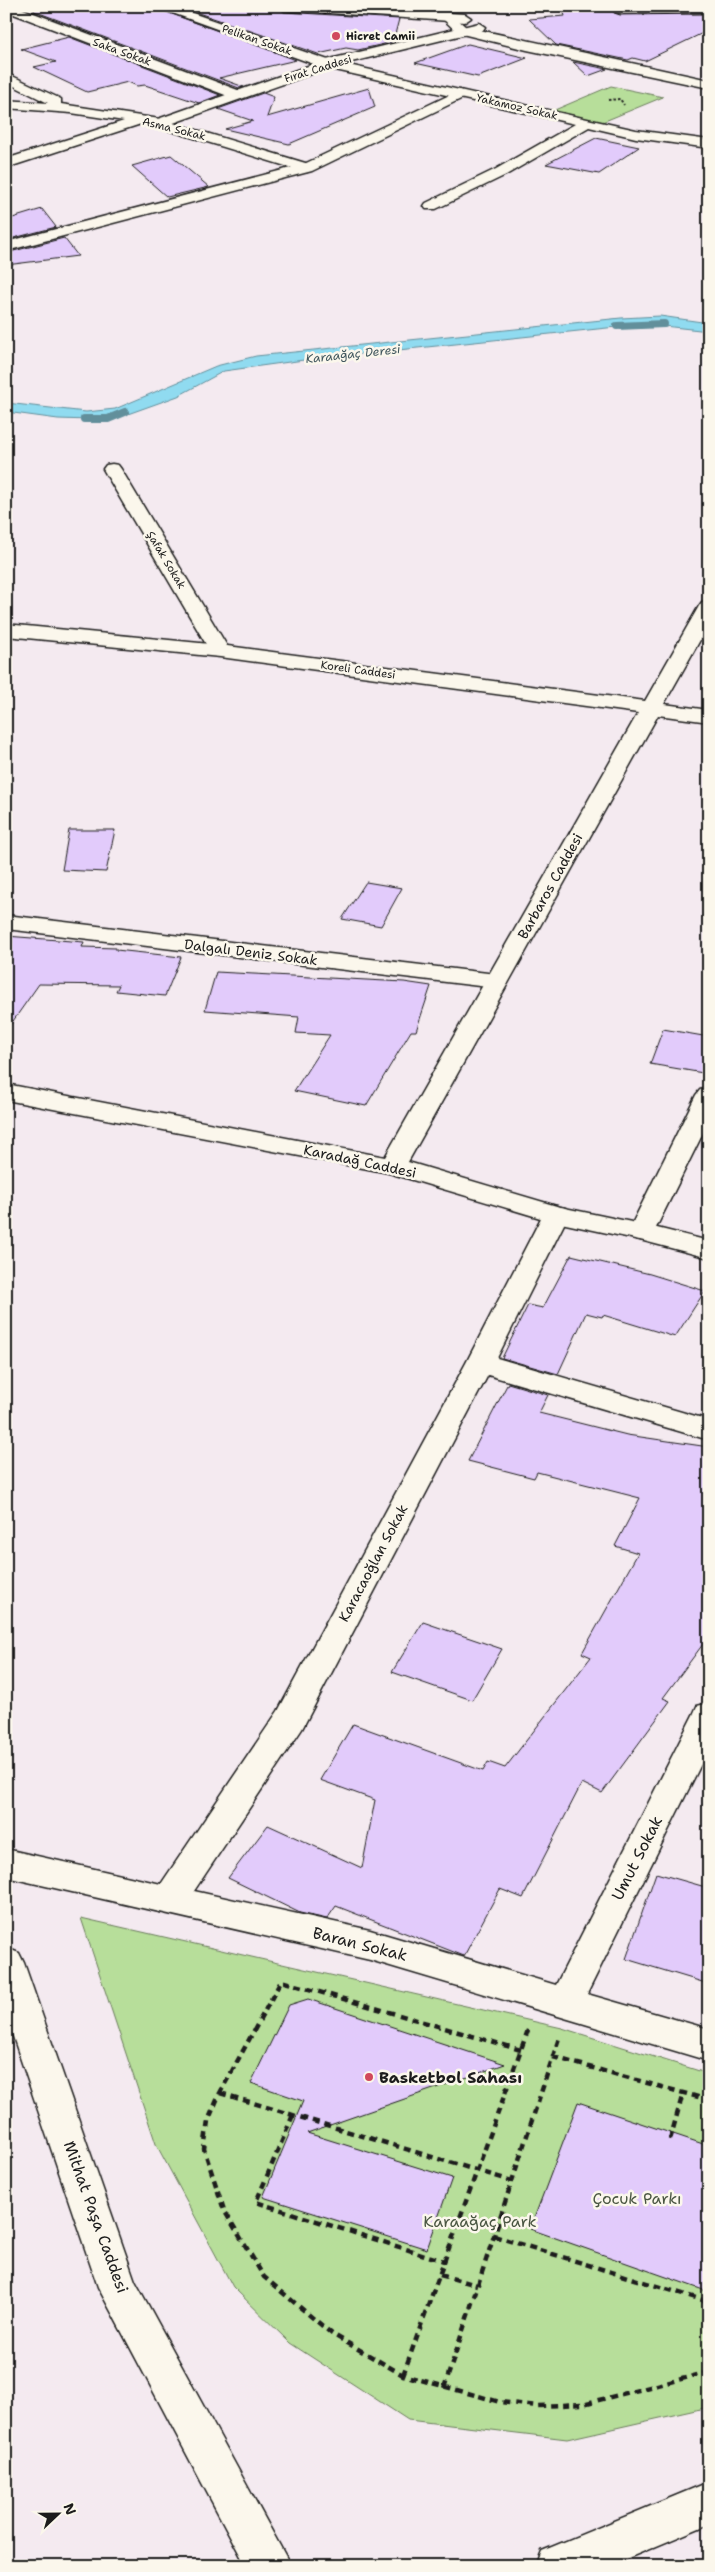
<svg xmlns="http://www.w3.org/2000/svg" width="715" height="2572" font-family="'Shantell Sans',sans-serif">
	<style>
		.green { fill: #b7de9a; stroke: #6a7d5b }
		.water { fill: #90dbf0; stroke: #628f9b }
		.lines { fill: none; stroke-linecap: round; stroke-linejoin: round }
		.stream { stroke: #628f9b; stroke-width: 8 }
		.building { fill: #e2cbfb; stroke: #1c1c1c }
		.minor-casing { stroke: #1c1c1c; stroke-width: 3 }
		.tertiary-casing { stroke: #1c1c1c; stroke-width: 3 }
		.secondary-casing { stroke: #1c1c1c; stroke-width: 3 }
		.path-far1 { stroke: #1c1c1c; stroke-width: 2; stroke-dasharray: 2.5 2; stroke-linecap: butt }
		.path { stroke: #1c1c1c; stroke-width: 4.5; stroke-dasharray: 7 5; stroke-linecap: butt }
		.minor { fill: #fbf7ec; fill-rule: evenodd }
		.tertiary { fill: #fbf7ec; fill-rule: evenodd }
		.secondary { fill: #fbf7ec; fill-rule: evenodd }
		.poi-dot { fill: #d1495b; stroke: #fbf7ec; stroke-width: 2 }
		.labels { text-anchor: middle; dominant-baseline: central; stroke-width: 5; stroke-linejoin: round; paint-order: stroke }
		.far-poi-label { font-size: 11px; font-weight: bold; fill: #1c1c1c; stroke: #fbf7ec; text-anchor: start }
		.far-street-label { font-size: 11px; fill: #1c1c1c; stroke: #fbf7ec }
		.far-water-label { font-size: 12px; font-style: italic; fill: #3f555c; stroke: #fbf7ec }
		.street-label { font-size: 14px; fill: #1c1c1c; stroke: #fbf7ec }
		.near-street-label { font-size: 16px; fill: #1c1c1c; stroke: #fbf7ec }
		.near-poi-label { font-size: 16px; font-weight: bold; fill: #1c1c1c; stroke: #fbf7ec; text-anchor: start }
		.near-park-label { font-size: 16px; fill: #4a5642; stroke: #fbf7ec }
	</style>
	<rect width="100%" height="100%" fill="#f4eaf0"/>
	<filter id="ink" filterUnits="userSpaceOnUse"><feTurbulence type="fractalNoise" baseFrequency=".02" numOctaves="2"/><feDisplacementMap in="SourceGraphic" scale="10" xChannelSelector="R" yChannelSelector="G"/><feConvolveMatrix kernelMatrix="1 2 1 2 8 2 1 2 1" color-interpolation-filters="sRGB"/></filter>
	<g filter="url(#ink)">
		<path class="green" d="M 611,86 L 663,97 L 600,123 L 550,112 Z
			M 81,1918 L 562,2028 L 709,2074 L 709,2407 L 567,2439 L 408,2420 L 290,2343 L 233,2287 L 156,2144 Z"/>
		<path class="water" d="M 660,316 L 709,323 L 709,331 L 645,324 L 304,360 L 224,371 L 178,396 L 125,415 L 90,420 L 58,419 L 6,412 L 6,403 L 86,412 L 115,409 L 216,366 L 256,356 L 621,318 Z"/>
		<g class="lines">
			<path class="stream" d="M 617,326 L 664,324
				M 84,419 L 108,419 L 125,412"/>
		</g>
		<path class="building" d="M 35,6 L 151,6 L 296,60 L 219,78 L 244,87 L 239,88 L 34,11 Z
			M 178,6 L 276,6 L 284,12 L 399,19 L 393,42 L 358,50 L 346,48 L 318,54 Z
			M 561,6 L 611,6 L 614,13 L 620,15 L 709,14 L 709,30 L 645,61 L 633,58 L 628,60 L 556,45 L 529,19 L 565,16 Z
			M 69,37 L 220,95 L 199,103 L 145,85 L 137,86 L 128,82 L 87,92 L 34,67 L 56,62 L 21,49 Z
			M 468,44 L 527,58 L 478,77 L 415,63 Z
			M 573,62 L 607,69 L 588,76 Z
			M 369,88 L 375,107 L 289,144 L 225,129 L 253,121 L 218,109 L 263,93 L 274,97 L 267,117 Z
			M 596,138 L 639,147 L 599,174 L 546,164 Z
			M 171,155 L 209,187 L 167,197 L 132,166 Z
			M 42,209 L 56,227 L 6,240 L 6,220 Z
			M 64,238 L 78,256 L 6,265 L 6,253 Z
			M 69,830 L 115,830 L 106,872 L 62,870 Z
			M 366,882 L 402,888 L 381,926 L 342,919 Z
			M 6,936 L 84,942 L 82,947 L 116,948 L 116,950 L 181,957 L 165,996 L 116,991 L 119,985 L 39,984 L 6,1031 Z
			M 216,972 L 404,982 L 431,986 L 416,1031 L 411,1031 L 366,1106 L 294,1091 L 330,1035 L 296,1033 L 299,1017 L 205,1010 Z
			M 663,1029 L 709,1037 L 709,1074 L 650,1064 Z
			M 571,1255 L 650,1274 L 705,1291 L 675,1337 L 603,1315 L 602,1317 L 586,1313 L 558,1374 L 502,1358 L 528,1305 L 543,1308 Z
			M 508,1383 L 548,1395 L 539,1413 L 627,1435 L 709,1447 L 709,1636 L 663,1698 L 670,1701 L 602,1793 L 582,1783 L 523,1898 L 500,1889 L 464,1956 L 336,1906 L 327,1919 L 300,1913 L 228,1878 L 268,1825 L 362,1868 L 375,1800 L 320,1780 L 353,1724 L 483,1771 L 488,1762 L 505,1768 L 591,1657 L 582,1653 L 638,1553 L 615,1546 L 640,1498 L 537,1472 L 534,1478 L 468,1461 Z
			M 423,1622 L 502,1649 L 472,1700 L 392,1672 Z
			M 656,1873 L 709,1888 L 709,1984 L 626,1959 Z
			M 308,1999 L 505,2064 L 307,2133 L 452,2178 L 427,2249 L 263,2197 L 303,2101 L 251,2083 L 289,2005 Z
			M 578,2102 L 709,2146 L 709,2292 L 530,2229 Z"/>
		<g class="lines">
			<defs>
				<path id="minor" d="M 6,6 L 15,6 L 243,92 L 245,95 L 243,98 L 233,98 L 6,11 Z
					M 153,6 L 172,6 L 331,61 L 636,130 L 709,140 L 709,148 L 636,138 L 589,127 L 506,175 L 436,209 L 426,209 L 424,206 L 426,203 L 496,169 L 575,124 L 322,67 Z
					M 278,6 L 343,6 L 465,14 L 471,18 L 465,22 L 284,10 Z
					M 613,6 L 709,6 L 709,12 L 620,13 L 616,12 Z
					M 6,73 L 61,99 L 61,104 L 160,119 L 312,165 L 314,168 L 307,172 L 302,171 L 158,127 L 141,124 L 6,168 L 6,159 L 124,121 L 71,113 L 6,108 L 6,100 L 48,103 L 6,82 Z
					M 112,464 L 118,465 L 121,469 L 230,651 L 227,655 L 213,655 L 210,651 L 103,469 L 106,465 Z
					M 6,915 L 496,974 L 504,976 L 508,981 L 504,986 L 496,988 L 6,929 Z
					M 709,1087 L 709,1121 L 654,1232 L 650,1238 L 641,1240 L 632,1238 L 628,1232 L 696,1095 L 700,1090 Z
					M 556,1206 L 565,1208 L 569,1214 L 497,1358 L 709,1420 L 709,1440 L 488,1375 L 302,1729 L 194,1891 L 370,1930 L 556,1985 L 693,1715 L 697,1706 L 709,1703 L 709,1748 L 587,1994 L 709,2029 L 709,2061 L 370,1960 L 6,1877 L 6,1849 L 161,1884 L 278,1711 L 466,1363 L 543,1214 L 547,1208 Z"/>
				<path id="tertiary" d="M 479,23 L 485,27 L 483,30 L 331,67 L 165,126 L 155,126 L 153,123 L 155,120 L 322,61 Z
					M 460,90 L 467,94 L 465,97 L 312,171 L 6,251 L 6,242 L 302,165 Z
					M 709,600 L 709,624 L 664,704 L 709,710 L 709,722 L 658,715 L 408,1162 L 560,1207 L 641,1224 L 709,1241 L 709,1258 L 640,1240 L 547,1220 L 389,1173 L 6,1100 L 6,1084 L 385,1157 L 638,713 L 220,657 L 6,636 L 6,624 L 220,645 L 645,701 L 699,606 L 702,602 Z
					M 6,1948 L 19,1953 L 24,1963 L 135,2281 L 291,2566 L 246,2566 L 98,2287 L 6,2016 Z
					M 709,2482 L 709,2524 L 609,2566 L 536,2566 L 542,2551 Z"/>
				<path id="secondary" d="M 429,6 L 443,6 L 466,27 L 709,80 L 709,88 L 527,50 L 458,33 Z"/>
			</defs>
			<use href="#minor" class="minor-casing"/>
			<use href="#tertiary" class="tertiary-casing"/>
			<use href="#secondary" class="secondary-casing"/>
			<path class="path-far1" d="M 608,100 L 620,99 L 624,105"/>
			<path class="path" d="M 521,2050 L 281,1981 L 220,2093 L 208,2121 L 204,2149 L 224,2210 L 264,2277 L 332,2334 L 403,2375 L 500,2402 L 538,2406 L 583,2404 L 709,2372
				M 553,2057 L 709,2100
				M 220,2093 L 512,2181
				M 293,2115 L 256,2202 L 444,2261
				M 670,2140 L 683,2093
				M 494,2236 L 709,2302
				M 440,2275 L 477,2285
				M 403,2375 L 528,2030
				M 444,2388 L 559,2038"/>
			<use href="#minor" class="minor"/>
			<use href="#tertiary" class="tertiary"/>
			<use href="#secondary" class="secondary"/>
		</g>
	</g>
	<g class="poi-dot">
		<circle cx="336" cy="36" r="5"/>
		<circle cx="369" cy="2077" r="5"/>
	</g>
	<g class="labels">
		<g class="far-poi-label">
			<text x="346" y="36">Hicret Camii</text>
		</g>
		<g class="far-street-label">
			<text transform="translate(257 40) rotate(19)">Pelikan Sokak</text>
			<text transform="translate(122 52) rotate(20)">Saka Sokak</text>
			<text transform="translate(318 69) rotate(-17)">Fırat Caddesi</text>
			<text transform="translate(517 107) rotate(13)">Yakamoz Sokak</text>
			<text transform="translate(174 129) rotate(14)">Asma Sokak</text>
			<text transform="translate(166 560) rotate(59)">Şafak Sokak</text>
			<text transform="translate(358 670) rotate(8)">Koreli Caddesi</text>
		</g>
		<g class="far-water-label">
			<text transform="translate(353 354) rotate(-6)">Karaağaç Deresi</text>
		</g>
		<g class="street-label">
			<text transform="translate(550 886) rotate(-61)">Barbaros Caddesi</text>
			<text transform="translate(251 952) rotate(7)">Dalgalı Deniz Sokak</text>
			<text transform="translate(360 1161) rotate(12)">Karadağ Caddesi</text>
			<text transform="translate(373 1563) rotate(-62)">Karacaoğlan Sokak</text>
		</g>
		<g class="near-street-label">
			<text transform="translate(637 1858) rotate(-63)">Umut Sokak</text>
			<text transform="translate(360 1944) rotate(14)">Baran Sokak</text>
			<text transform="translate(96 2217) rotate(70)">Mithat Paşa Caddesi</text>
		</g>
		<g class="near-poi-label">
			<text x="379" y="2077">Basketbol Sahası</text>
		</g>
		<g class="near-park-label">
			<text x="637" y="2198">Çocuk Parkı</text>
			<text x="480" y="2221">Karaağaç Park</text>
		</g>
	</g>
	<rect width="715" height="2572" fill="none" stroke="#fbf7ec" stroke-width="25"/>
	<rect x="12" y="12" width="690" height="2547" fill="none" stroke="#1c1c1c" stroke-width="2" filter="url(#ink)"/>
	<g transform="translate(58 2514) rotate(68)" stroke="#fbf7ec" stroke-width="4" paint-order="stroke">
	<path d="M0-4L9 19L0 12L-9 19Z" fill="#1c1c1c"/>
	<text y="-8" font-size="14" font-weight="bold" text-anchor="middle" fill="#1c1c1c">N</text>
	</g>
</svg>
